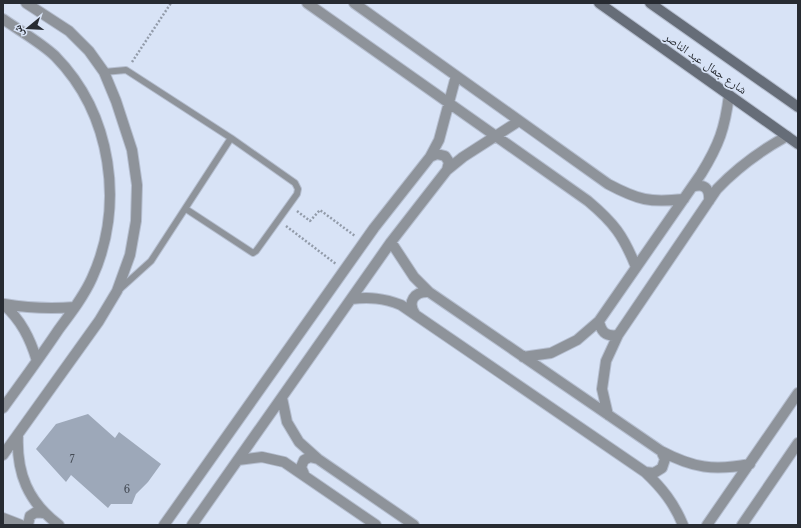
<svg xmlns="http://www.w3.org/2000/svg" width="801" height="528" font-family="'Libre Baskerville','Noto Naskh Arabic',serif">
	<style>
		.building { fill: #9da8b9 }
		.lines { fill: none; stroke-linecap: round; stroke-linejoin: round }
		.lane-casing { stroke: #b5becf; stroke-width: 8 }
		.street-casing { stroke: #b5becf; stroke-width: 12 }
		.secondary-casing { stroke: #b5becf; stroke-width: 12 }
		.path { stroke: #929ba9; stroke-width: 2.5; stroke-dasharray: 2 2; stroke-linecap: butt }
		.lane { stroke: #8e939a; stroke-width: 6 }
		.street { stroke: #8e939a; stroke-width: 10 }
		.secondary { stroke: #666d78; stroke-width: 10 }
		.labels { text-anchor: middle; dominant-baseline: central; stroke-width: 3.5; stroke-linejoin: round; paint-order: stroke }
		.number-label { font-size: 10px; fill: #444a54 }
		.street-label { font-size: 12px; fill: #272b32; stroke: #d8e3f6 }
	</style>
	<rect width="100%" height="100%" fill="#d8e3f6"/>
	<path class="building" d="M 88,414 L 115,438 L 119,432 L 161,464 L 148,482 L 136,494 L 132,504 L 111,504 L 108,508 L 71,475 L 66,482 L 36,449 L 56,424 Z"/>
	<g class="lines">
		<defs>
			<path id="lane" d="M 104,72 L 126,70 L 231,138 L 295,183 L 298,189 L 297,194 L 256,251 L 253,253 L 186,209
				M 120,289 L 151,261 L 231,138"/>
			<path id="street" d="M 307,3 L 588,201 C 614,223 623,235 636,267
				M 354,3 L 608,184 C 638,200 650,203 684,199
				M 3,19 C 20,31 40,42 55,56 C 112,114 125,206 92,278 C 84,296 71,313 59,329 C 41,356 22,382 3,408
				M 430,157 L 437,154 L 445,156 L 449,162 L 447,170
				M 692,187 C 704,183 710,188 709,201
				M 391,242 L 414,277 L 429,292 L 661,451 C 693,468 714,471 750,464
				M 351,299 C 370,297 383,298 401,305 L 645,472 C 662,488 674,503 683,525
				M 3,304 C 21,320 30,338 37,361
				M 4,304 C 28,308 50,309 75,307
				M 415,314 C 407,302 414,291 429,292
				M 599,321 C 601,332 606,337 618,335
				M 523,357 L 551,353 L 577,340 L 599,321 L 701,174 C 719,145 725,128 729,95
				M 282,398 L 287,422 L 299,442 L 318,459 L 414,525
				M 608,415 L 602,389 L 606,361 L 618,335 L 717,189 C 738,167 760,151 787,136
				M 18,434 C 16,473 28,502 59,525
				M 3,455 L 99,321 L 117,291 L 130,255 L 136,221 L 137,185 L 132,150 L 116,101 L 104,72 L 89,51 L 69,31 L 26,3
				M 238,460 L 262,457 L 284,462 L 376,525
				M 645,472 L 654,473 L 662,468 L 665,459 L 661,451
				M 304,474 L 301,467 L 304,460 L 310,457 L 318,459
				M 3,518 L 21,525
				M 28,525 L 30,516 L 36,512 L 43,513
				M 164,525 L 374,228 L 430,157 L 439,140 L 456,76
				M 192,525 L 391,242 L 447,170 L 463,157 L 519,121
				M 707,525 L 798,393
				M 742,525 L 798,443"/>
			<path id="secondary" d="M 599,3 L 798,144
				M 650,3 L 798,107"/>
		</defs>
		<use href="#lane" class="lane-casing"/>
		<use href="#street" class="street-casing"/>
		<use href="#secondary" class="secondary-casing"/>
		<path class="path" d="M 132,62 L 171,3
			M 297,211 L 310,221 L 320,210 L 355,236
			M 286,226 L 336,264"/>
		<use href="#lane" class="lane"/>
		<use href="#street" class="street"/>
		<use href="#secondary" class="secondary"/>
	</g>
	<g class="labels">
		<g class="number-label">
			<text x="72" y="459">7</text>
			<text x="127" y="489">6</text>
		</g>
		<g class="street-label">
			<text transform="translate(706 63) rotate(35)">شارع جمال عبد الناصر</text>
		</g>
	</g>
	<rect width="801" height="528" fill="none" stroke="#272b32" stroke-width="8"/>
	<g transform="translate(28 28) rotate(252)" stroke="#d8e3f6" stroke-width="3" paint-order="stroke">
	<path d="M0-3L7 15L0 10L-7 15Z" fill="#272b32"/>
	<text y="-6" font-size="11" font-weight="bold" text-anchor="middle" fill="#272b32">ش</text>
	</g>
</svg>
